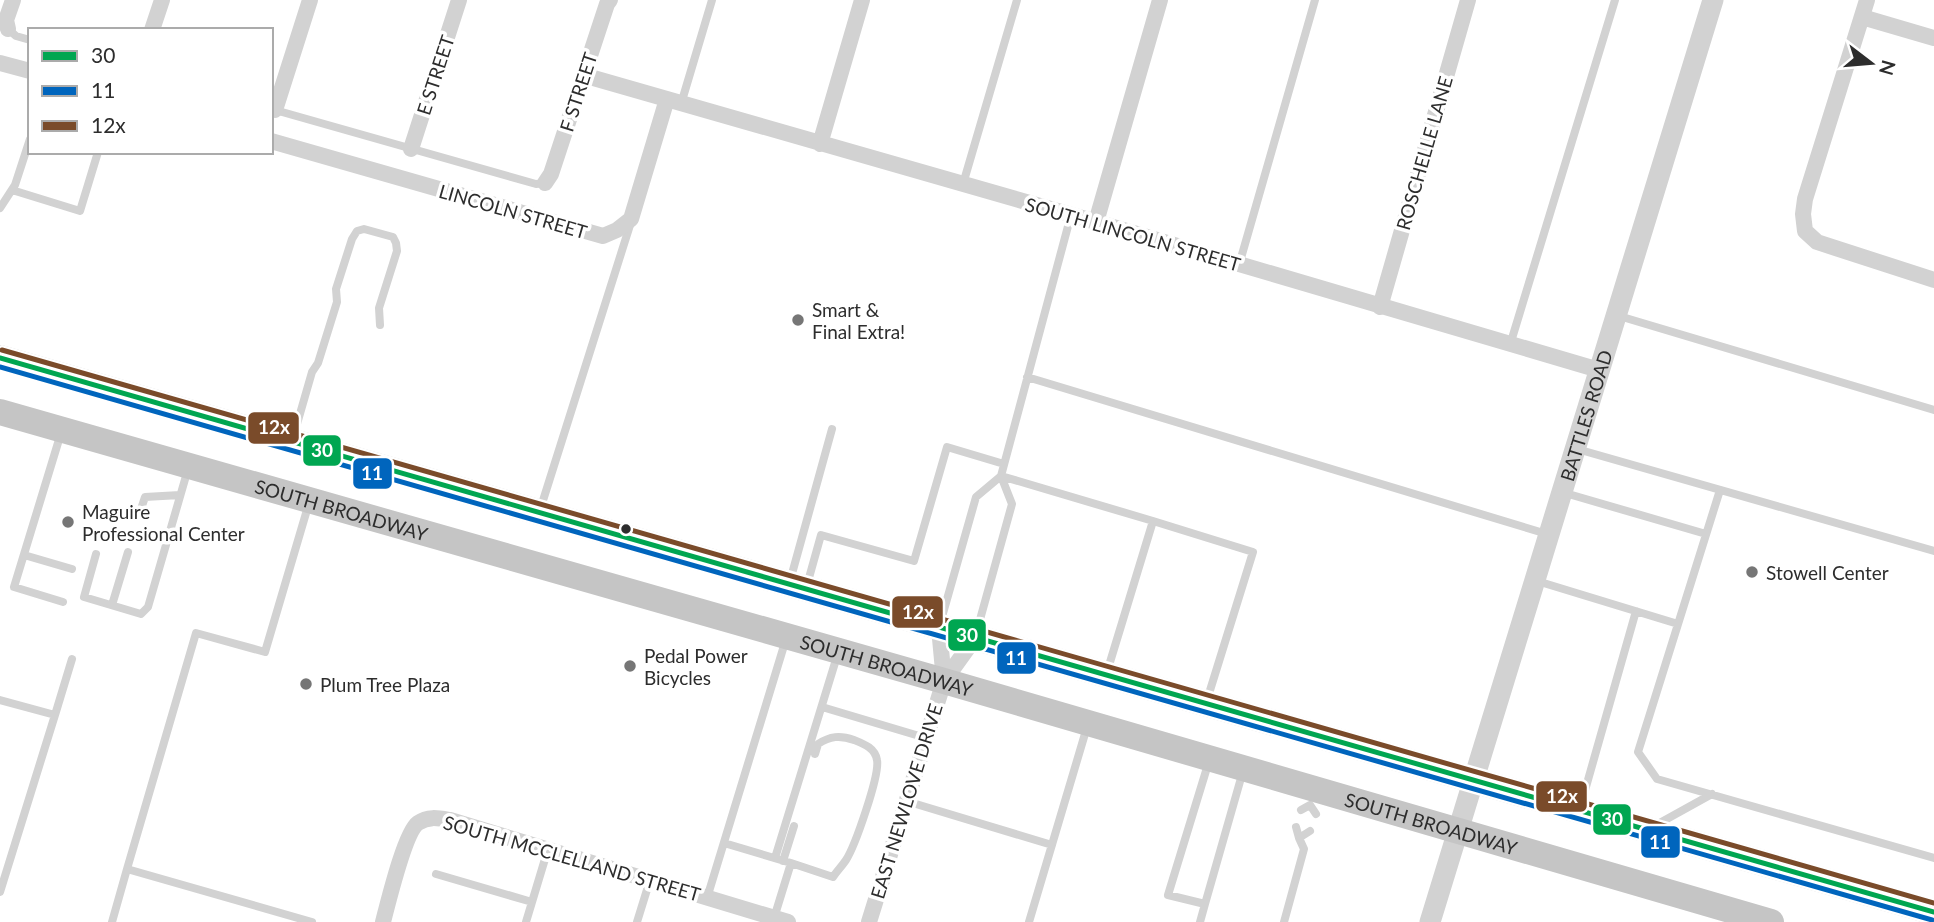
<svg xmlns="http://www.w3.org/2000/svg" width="1934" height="922" font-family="Lato,sans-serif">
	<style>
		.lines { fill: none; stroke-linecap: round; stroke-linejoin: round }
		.service { stroke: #d2d2d2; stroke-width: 8 }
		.minor { stroke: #d2d2d2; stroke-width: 16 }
		.tertiary { stroke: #d2d2d2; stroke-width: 21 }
		.primary { stroke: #c5c5c5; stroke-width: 26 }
		.bus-1-casing { stroke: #fff; stroke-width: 10 }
		.bus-2-casing { stroke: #fff; stroke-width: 10 }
		.bus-3-casing { stroke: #fff; stroke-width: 10 }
		.bus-1 { stroke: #00a651; stroke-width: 5 }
		.bus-2 { stroke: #0065bd; stroke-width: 5 }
		.bus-3 { stroke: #7a4b2a; stroke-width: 5 }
		.poi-dot { fill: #767676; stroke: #fff; stroke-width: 2.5 }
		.bus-dot { fill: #2d2d2d; stroke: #fff; stroke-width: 2.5 }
		.labels { text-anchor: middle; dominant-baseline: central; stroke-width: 7; stroke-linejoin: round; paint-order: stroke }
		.street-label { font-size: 19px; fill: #2d2d2d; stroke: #fff }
		.poi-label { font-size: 19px; fill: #2d2d2d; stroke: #fff; text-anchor: start }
		.line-badge { stroke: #fff; stroke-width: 2.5 }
		.badge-label { font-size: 19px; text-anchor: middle; font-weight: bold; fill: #fff }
	</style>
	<rect width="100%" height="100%" fill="#fff"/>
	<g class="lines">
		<path class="service" d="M 8,29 L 16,36 L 30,40
			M 681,104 L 712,0
			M 275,110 L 536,184 L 545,183
			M 963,184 L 1017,0
			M 12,190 L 80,211 L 98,152
			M 0,208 L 15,185 L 30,139
			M 1239,265 L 1315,0
			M 1619,316 L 1934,410
			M 1510,345 L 1615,0
			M 1027,377 L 1547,534
			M 61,433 L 14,587 L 63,602
			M 293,438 L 312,372 L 318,363 L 337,302 L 336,289 L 352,239 L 357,231 L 364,229 L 393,237 L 396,243 L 397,251 L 379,308 L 380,325
			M 1577,449 L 1934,551
			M 1001,476 L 1153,521 L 1107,672
			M 1720,490 L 1638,752 L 1657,779 L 1934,858
			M 1565,493 L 1706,534
			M 309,503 L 265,652 L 196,633 L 127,869 L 312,922
			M 141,509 L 145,497 L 180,495
			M 540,510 L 631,222
			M 1153,521 L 1253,552 L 1207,700
			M 96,554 L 84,597 L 141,614 L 148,607 L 188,469
			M 24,555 L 72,569
			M 790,581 L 832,429
			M 1537,581 L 1678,624
			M 807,585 L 821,535 L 914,561 L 947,447 L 1004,464
			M 112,605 L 128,552
			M 940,624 L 976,497 L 1001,476 L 1071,215
			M 976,634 L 1012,504 L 1001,476
			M 0,700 L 55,715 L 0,892
			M 822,707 L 926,738
			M 55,715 L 72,659
			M 906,801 L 1052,845
			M 1580,808 L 1636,611
			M 1301,810 L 1310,805 L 1316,814
			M 1656,825 L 1712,794
			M 1296,827 L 1299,838 L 1310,831
			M 724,843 L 791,863 L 774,918
			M 775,858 L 838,653
			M 783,861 L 794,826
			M 791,863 L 833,877 C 837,871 842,866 846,860 C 855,846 880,775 877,760 C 875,748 864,744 854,740 C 840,735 830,736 818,744 L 815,754
			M 436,874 L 532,902
			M 707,898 L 786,639
			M 1205,904 L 1243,771
			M 112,922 L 127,869
			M 526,922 L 548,849
			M 637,922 L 650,880
			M 1029,922 L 1087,727
			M 1200,922 L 1205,904 L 1168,895 L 1209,761
			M 1284,922 L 1304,849 L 1299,838"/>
		<path class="minor" d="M 1867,0 L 1805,199 L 1803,214 L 1805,231 L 1817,242 L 1934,280
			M 1862,17 L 1934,38
			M 8,29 L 6,20 L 13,0
			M 152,30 L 162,0
			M 0,63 L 30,71
			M 583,75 L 1096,222 L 1599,370
			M 275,110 L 310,0
			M 271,141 L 603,236 L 617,230 L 631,219 L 667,99
			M 820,144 L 862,0
			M 411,149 L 459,0
			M 545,183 L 551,174 L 607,4 L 610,0
			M 1096,222 L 1160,0
			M 1380,307 L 1468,0
			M 939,628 L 944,681
			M 383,922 C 388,903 405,832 418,823 C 428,816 438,818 450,820 L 788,922
			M 869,922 L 944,681 L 975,638"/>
		<path class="tertiary" id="s1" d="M 1430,922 L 1713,0"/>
		<g class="primary">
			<path d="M 0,358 L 1934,912"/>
			<path id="s2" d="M 0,412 L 944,681 L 1771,922"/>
		</g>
		<defs>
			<path id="bus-1" d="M 0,358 L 1934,912"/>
			<path id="bus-2" d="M 0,367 L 1932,920"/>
			<path id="bus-3" d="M 2,350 L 1934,903"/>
		</defs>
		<use href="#bus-1" class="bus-1-casing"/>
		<use href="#bus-2" class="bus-2-casing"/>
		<use href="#bus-3" class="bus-3-casing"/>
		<use href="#bus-1" class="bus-1"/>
		<use href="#bus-2" class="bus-2"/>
		<use href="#bus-3" class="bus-3"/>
	</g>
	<g class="poi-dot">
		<circle cx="798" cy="320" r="7"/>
		<circle cx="68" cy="522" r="7"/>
		<circle cx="1752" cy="572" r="7"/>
		<circle cx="630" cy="666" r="7"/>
		<circle cx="306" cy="684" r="7"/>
	</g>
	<circle class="bus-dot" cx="626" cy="529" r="6"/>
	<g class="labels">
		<g class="street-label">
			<text transform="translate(435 75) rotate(-72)">E STREET</text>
			<text transform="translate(578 92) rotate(-72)">F STREET</text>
			<text transform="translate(1424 153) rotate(-74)">ROSCHELLE LANE</text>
			<text transform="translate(513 211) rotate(16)">LINCOLN STREET</text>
			<text transform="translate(1133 234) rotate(16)">SOUTH LINCOLN STREET</text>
			<text stroke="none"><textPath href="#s1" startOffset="530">BATTLES ROAD</textPath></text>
			<text stroke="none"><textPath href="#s2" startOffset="355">SOUTH BROADWAY</textPath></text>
			<text stroke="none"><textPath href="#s2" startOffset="922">SOUTH BROADWAY</textPath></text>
			<text transform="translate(906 801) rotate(-73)">EAST NEWLOVE DRIVE</text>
			<text stroke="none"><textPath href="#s2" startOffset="1489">SOUTH BROADWAY</textPath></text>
			<text transform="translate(572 858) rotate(16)">SOUTH MCCLELLAND STREET</text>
		</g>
		<g class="poi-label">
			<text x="812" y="309">Smart &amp;<tspan x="812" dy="22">Final Extra!</tspan></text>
			<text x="82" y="511">Maguire<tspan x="82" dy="22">Professional Center</tspan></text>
			<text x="1766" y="572">Stowell Center</text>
			<text x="644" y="655">Pedal Power<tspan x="644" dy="22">Bicycles</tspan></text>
			<text x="320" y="684">Plum Tree Plaza</text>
		</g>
	</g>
	<g class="line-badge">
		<rect x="247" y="411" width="53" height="34" rx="7" fill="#7a4b2a"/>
		<rect x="302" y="434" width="40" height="33" rx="7" fill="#00a651"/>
		<rect x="352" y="457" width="41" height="33" rx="7" fill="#0065bd"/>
		<rect x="891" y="595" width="53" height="34" rx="7" fill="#7a4b2a"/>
		<rect x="947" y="618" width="40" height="34" rx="7" fill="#00a651"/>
		<rect x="996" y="641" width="41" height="34" rx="7" fill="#0065bd"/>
		<rect x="1535" y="780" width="53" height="33" rx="7" fill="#7a4b2a"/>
		<rect x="1592" y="803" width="40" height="33" rx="7" fill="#00a651"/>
		<rect x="1640" y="825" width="41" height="34" rx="7" fill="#0065bd"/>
	</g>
	<g class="badge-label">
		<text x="274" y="434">12x</text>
		<text x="322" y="457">30</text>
		<text x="372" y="480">11</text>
		<text x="918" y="619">12x</text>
		<text x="967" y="642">30</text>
		<text x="1016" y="665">11</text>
		<text x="1562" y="803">12x</text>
		<text x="1612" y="826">30</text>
		<text x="1660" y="849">11</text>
	</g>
	<rect x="28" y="28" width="245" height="126" fill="#ffffff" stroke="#ababab" stroke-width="2"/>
	<rect x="42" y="51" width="35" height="10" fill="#00a651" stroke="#ababab" stroke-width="2"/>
	<text x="91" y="63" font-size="21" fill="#2d2d2d">30</text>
	<rect x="42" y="86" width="35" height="10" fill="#0065bd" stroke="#ababab" stroke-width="2"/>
	<text x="91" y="98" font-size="21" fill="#2d2d2d">11</text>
	<rect x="42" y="121" width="35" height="10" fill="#7a4b2a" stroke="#ababab" stroke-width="2"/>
	<text x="91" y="133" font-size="21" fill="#2d2d2d">12x</text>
	<g transform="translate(1871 63) rotate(106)" stroke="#ffffff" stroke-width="5" paint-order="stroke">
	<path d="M0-5L12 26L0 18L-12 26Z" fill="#2d2d2d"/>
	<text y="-10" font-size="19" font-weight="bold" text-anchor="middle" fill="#2d2d2d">N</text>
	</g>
</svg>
